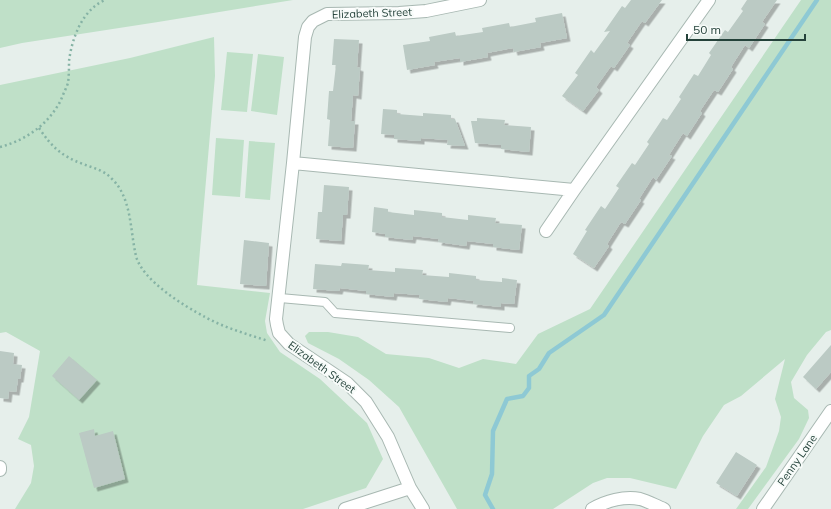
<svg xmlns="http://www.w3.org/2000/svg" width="831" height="509" font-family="Mulish,sans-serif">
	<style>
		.green { fill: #bfe0c8 }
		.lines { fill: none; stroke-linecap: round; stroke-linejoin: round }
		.stream { stroke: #8ec9d4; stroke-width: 4.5 }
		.building { fill: #bbcac4; filter: url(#shadow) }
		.lane-casing { stroke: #a8b8b2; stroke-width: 10 }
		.street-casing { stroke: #a8b8b2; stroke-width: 14 }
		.path { stroke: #86b3a5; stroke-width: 2.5; stroke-dasharray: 2 3; stroke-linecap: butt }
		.lane { stroke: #fff; stroke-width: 8 }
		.street { stroke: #fff; stroke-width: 12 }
		.labels { text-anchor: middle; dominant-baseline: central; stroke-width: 4; stroke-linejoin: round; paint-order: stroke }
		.street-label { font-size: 11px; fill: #24423a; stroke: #f7fbf9 }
	</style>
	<defs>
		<filter id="shadow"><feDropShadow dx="3.5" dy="3.5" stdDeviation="0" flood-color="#0004"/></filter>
	</defs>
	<rect width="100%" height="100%" fill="#e6efeb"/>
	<path class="green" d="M 0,0 L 293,0 L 158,22 L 22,43 L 0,48 Z
		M 801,0 L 831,0 L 831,330 L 826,332 L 807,355 L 791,382 L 794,398 L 808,410 L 809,418 L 799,439 L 748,509 L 736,509 L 766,467 L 779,431 L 781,417 L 775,399 L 785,359 L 741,396 L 724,405 L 703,436 L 676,489 L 630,478 L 607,478 L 593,483 L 553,509 L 457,509 L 399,407 L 369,380 L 339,359 L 308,343 L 305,336 L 309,332 L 328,332 L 358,337 L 386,354 L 429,358 L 459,368 L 483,359 L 516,364 L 538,334 L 590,309 Z
		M 214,37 L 215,76 L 197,285 L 270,293 L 265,321 L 267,333 L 280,352 L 320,379 L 367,423 L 383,459 L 366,488 L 303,509 L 15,509 L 31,483 L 34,466 L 31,445 L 18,439 L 29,417 L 40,351 L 6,332 L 0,333 L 0,85 L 130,58 Z
		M 227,52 L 253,54 L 247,112 L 221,110 Z
		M 258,54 L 284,57 L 277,115 L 251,111 Z
		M 216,138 L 244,140 L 240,197 L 212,195 Z
		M 249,141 L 275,143 L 270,200 L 245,198 Z"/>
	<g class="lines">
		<path class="stream" d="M 493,509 L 485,495 L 492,474 L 493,431 L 507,399 L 523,396 L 529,388 L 529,376 L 539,369 L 549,353 L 604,315 L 817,0"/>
	</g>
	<path class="building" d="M 631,0 L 662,0 L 645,23 L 642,21 L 627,43 L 630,45 L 614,68 L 611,66 L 596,87 L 599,90 L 583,111 L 562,96 L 578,75 L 575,73 L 591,50 L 594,53 L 610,31 L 604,32 L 622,6 L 625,8 Z
		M 747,0 L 777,0 L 762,22 L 765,24 L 749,48 L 745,45 L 731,67 L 733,69 L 718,92 L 714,90 L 700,111 L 702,113 L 687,136 L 683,133 L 669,155 L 672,156 L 656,180 L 653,177 L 639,199 L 641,200 L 625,224 L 621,222 L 607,244 L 609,246 L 594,268 L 573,254 L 587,231 L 585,230 L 601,206 L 605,209 L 619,188 L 616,186 L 632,163 L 635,165 L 649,144 L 647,142 L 663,118 L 667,120 L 681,99 L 679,97 L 694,74 L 698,76 L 711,55 L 709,53 L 725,30 L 728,32 L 743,11 L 741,9 Z
		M 562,13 L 567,38 L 540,43 L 541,47 L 514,52 L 513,48 L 487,53 L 488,57 L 460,62 L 460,58 L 434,62 L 435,65 L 407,70 L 403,45 L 430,41 L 429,37 L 455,32 L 456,36 L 483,32 L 482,28 L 509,23 L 510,27 L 536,22 L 535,18 Z
		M 334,39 L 359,40 L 357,67 L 360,68 L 358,96 L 353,95 L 351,121 L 355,121 L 353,148 L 328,146 L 330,120 L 327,119 L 329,91 L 333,91 L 336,65 L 332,65 Z
		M 383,109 L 397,110 L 397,114 L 423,116 L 423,113 L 451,115 L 451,119 L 455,119 L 465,146 L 447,145 L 448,140 L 421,138 L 421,141 L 394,139 L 394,135 L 381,134 Z
		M 477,118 L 505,120 L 504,125 L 531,127 L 529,152 L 501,149 L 501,145 L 475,143 L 471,121 L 477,121 Z
		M 324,185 L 349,187 L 347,215 L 343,215 L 341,241 L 316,239 L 318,212 L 322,212 Z
		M 374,207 L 388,209 L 388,212 L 414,215 L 414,210 L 442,213 L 442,217 L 468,220 L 468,215 L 496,218 L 495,223 L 522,225 L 519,250 L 493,247 L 493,244 L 467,241 L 466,246 L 438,242 L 439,239 L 413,236 L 412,240 L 385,237 L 385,234 L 372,232 Z
		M 244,240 L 269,243 L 266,286 L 240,284 Z
		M 342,263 L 369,265 L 368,270 L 395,272 L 395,268 L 423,270 L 422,275 L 449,277 L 449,273 L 476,276 L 476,280 L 502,282 L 502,278 L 517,280 L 514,304 L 501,303 L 501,307 L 473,304 L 474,301 L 448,298 L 447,302 L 419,299 L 420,295 L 394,293 L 393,297 L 366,294 L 366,291 L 340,288 L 339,291 L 313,289 L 315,264 L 341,266 Z
		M 831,345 L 831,372 L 816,389 L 803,377 Z
		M 0,351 L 14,353 L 13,364 L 22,365 L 20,379 L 18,379 L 16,392 L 9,391 L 8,399 L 0,398 Z
		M 69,356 L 97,380 L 79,400 L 52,376 Z
		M 94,429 L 95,436 L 113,431 L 125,479 L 94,488 L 79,433 Z
		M 736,452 L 757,465 L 737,496 L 716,483 Z"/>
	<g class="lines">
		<defs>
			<path id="lane" d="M 280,298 L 325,302 L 335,313 L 510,328"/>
			<path id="street" d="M 480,0 L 426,11 L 399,13 L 327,14 L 313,21 L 308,27 L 305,37 L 293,163 L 574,190
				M 293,163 L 276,319 L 277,325 L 279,333 L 289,344 L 347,383 L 366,402 L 388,437 L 410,488 L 423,509
				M 546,231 L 574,190 L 709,0
				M 0,470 L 0,467
				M 345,509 L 410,488
				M 592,509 C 606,501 624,496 640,499 C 648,501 656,506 664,509
				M 763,509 L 831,411"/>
		</defs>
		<use href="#lane" class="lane-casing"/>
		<use href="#street" class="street-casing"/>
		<path class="path" d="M 39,128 C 51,146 61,156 83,164 C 93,168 104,170 112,179 C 132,198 130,231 136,256 C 142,280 184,306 205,317 C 225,328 247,334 268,341
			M 0,147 C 26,140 48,125 61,100 C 63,94 66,89 68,83 C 69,76 69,68 69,61 C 72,38 82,10 105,0"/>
		<use href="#lane" class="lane"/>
		<use href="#street" class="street"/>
	</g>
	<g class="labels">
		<g class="street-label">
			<text transform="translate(372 13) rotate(-2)">Elizabeth Street</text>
			<text transform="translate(322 367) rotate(36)">Elizabeth Street</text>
			<text transform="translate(797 460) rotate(-55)">Penny Lane</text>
		</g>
	</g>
	<path d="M687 34v6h118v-6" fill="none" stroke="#24423a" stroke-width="2"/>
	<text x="693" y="34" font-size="12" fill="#24423a" stroke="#f7fbf9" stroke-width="3" paint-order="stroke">50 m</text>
</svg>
